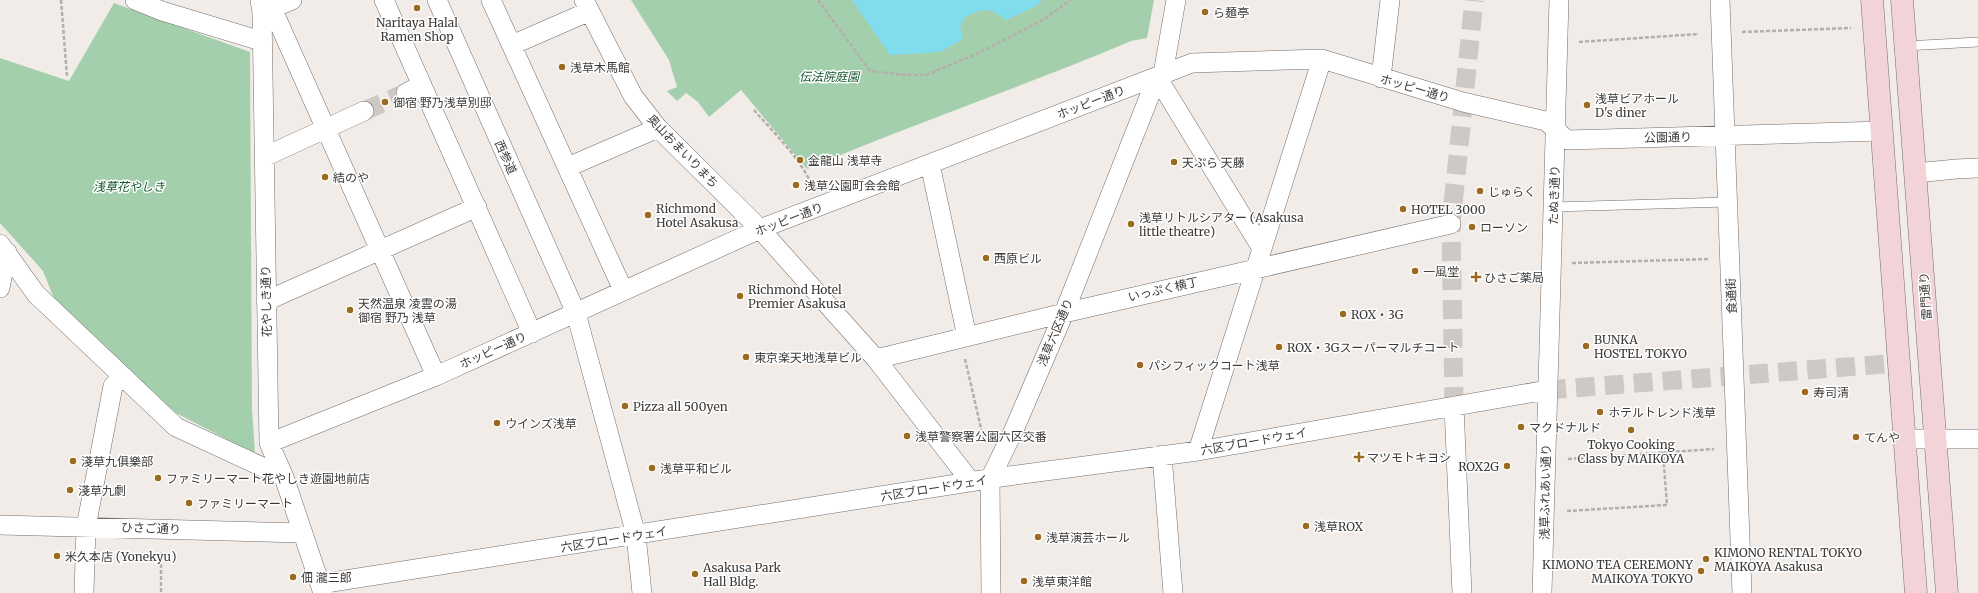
<svg xmlns="http://www.w3.org/2000/svg" width="1978" height="593" font-family="Merriweather,'Noto Sans JP',serif">
	<style>
		.green { fill: #a4cfad }
		.water { fill: #81ddee }
		.lines { fill: none; stroke-linecap: round; stroke-linejoin: round }
		.street-tunnel { stroke: #cec9c5; stroke-width: 19; stroke-dasharray: 19 10; stroke-linecap: butt }
		.lane-casing { stroke: #736e6b; stroke-width: 10 }
		.street-casing { stroke: #736e6b; stroke-width: 20 }
		.secondary-casing { stroke: #736e6b; stroke-width: 23 }
		.path { stroke: #b4afac; stroke-width: 2.5; stroke-dasharray: 4 2; stroke-linecap: butt }
		.lane { stroke: #fff; stroke-width: 9 }
		.street { stroke: #fff; stroke-width: 19 }
		.secondary { stroke: #f2d3d7; stroke-width: 22 }
		.poi-dot { fill: #9c6a1f; stroke: #fff; stroke-width: 1.5 }
		.labels { text-anchor: middle; dominant-baseline: central; stroke-width: 3; stroke-linejoin: round; paint-order: stroke }
		.poi-label { font-size: 12px; fill: #3d3b39; stroke: #fff; text-anchor: start }
		.park-label { font-size: 12px; font-style: italic; fill: #0d5328; stroke: #fff }
		.street-label { font-size: 12px; fill: #3d3b39; stroke: #fff }
	</style>
	<rect width="100%" height="100%" fill="#f2ece8"/>
	<path class="green" d="M 631,0 L 1154,0 L 1147,38 L 1131,41 C 1025,86 915,123 807,169 L 741,90 L 709,117 L 698,102 L 686,93 L 677,101 L 667,91 L 677,87 L 669,60 Z
		M 114,3 L 250,52 L 252,409 L 255,454 L 176,413 L 55,301 L 43,271 L 0,223 L 0,58 L 69,81 Z"/>
	<path class="water" d="M 852,0 L 1042,0 L 1036,6 L 1006,20 C 989,6 982,8 964,18 L 960,29 L 963,39 L 940,52 L 890,55 Z"/>
	<g class="lines">
		<path class="street-tunnel" d="M 364,111 L 406,93
			M 1547,390 L 1899,363
			M 1454,406 L 1451,224 L 1474,0"/>
		<defs>
			<path id="lane" d="M 1905,46 L 1978,42
				M 1553,207 L 1728,202"/>
			<path id="street" d="M 135,0 L 162,11 L 261,41
				M 260,0 L 262,13 L 269,443 L 284,477 L 323,593
				M 384,0 L 532,333
				M 437,0 L 576,313 L 636,535 L 642,593
				M 491,0 L 623,290
				M 584,0 L 633,96 L 658,128 L 760,229 L 876,359 L 971,482
				M 1720,0 L 1742,593
				M 272,8 L 436,376
				M 262,13 L 292,0
				M 512,45 L 590,11
				M 1163,74 L 1176,0
				M 1157,77 L 1261,247
				M 1381,78 L 1390,0
				M 406,93 L 422,85
				M 264,157 L 364,111
				M 930,164 L 967,337
				M 568,167 L 658,128
				M 1916,173 L 1956,169 L 1978,168
				M 0,244 L 36,294 L 176,427 L 284,477
				M 0,288 L 7,252
				M 266,301 L 477,207
				M 876,359 L 1064,313 L 1451,224
				M 1454,406 L 1462,593
				M 1904,439 L 1978,439
				M 269,443 L 436,376 L 760,229 L 1192,63 L 1322,59 L 1463,102 L 1546,121 L 1567,140 L 1882,131
				M 1198,451 L 1322,59
				M 1162,455 L 1173,593
				M 0,525 L 302,533
				M 320,584 L 1001,477 L 1198,451 L 1547,390
				M 84,593 L 86,527 L 113,386 L 123,376
				M 991,593 L 990,479 L 1013,432 L 1064,313 L 1157,77
				M 1542,593 L 1559,0"/>
			<path id="secondary" d="M 1872,0 L 1916,593
				M 1902,0 L 1947,593"/>
		</defs>
		<use href="#lane" class="lane-casing"/>
		<use href="#street" class="street-casing"/>
		<use href="#secondary" class="secondary-casing"/>
		<path class="path" d="M 61,0 L 67,76
			M 818,0 L 870,71 L 904,75 L 926,75 L 981,52 L 1041,21 L 1071,0
			M 1742,32 L 1851,28
			M 1579,42 L 1699,34
			M 754,110 C 775,134 799,157 812,185
			M 1572,263 L 1709,259
			M 965,359 L 984,441
			M 1568,459 L 1714,449
			M 1567,511 L 1667,505 L 1663,452
			M 161,552 L 161,593"/>
		<use href="#lane" class="lane"/>
		<use href="#street" class="street"/>
		<use href="#secondary" class="secondary"/>
	</g>
	<g class="poi-dot">
		<circle cx="417" cy="8" r="4"/>
		<circle cx="1205" cy="12" r="4"/>
		<circle cx="562" cy="67" r="4"/>
		<circle cx="385" cy="102" r="4"/>
		<circle cx="1587" cy="105" r="4"/>
		<circle cx="800" cy="160" r="4"/>
		<circle cx="1174" cy="162" r="4"/>
		<circle cx="325" cy="177" r="4"/>
		<circle cx="796" cy="185" r="4"/>
		<circle cx="1480" cy="191" r="4"/>
		<circle cx="1403" cy="209" r="4"/>
		<circle cx="648" cy="215" r="4"/>
		<circle cx="1131" cy="224" r="4"/>
		<circle cx="1472" cy="227" r="4"/>
		<circle cx="986" cy="258" r="4"/>
		<circle cx="1415" cy="271" r="4"/>
		<path d="M1474 271h4v4h4v4h-4v4h-4v-4h-4v-4h4z"/>
		<circle cx="740" cy="296" r="4"/>
		<circle cx="350" cy="310" r="4"/>
		<circle cx="1343" cy="314" r="4"/>
		<circle cx="1586" cy="346" r="4"/>
		<circle cx="1279" cy="347" r="4"/>
		<circle cx="746" cy="357" r="4"/>
		<circle cx="1140" cy="365" r="4"/>
		<circle cx="1805" cy="392" r="4"/>
		<circle cx="625" cy="406" r="4"/>
		<circle cx="1600" cy="412" r="4"/>
		<circle cx="497" cy="423" r="4"/>
		<circle cx="1521" cy="427" r="4"/>
		<circle cx="1631" cy="430" r="4"/>
		<circle cx="907" cy="436" r="4"/>
		<circle cx="1856" cy="437" r="4"/>
		<path d="M1357 451h4v4h4v4h-4v4h-4v-4h-4v-4h4z"/>
		<circle cx="73" cy="461" r="4"/>
		<circle cx="1507" cy="466" r="4"/>
		<circle cx="652" cy="468" r="4"/>
		<circle cx="158" cy="478" r="4"/>
		<circle cx="70" cy="490" r="4"/>
		<circle cx="189" cy="503" r="4"/>
		<circle cx="1306" cy="526" r="4"/>
		<circle cx="1038" cy="537" r="4"/>
		<circle cx="57" cy="556" r="4"/>
		<circle cx="1706" cy="559" r="4"/>
		<circle cx="1701" cy="571" r="4"/>
		<circle cx="695" cy="574" r="4"/>
		<circle cx="293" cy="577" r="4"/>
		<circle cx="1024" cy="581" r="4"/>
	</g>
	<g class="labels">
		<g class="poi-label">
			<text x="1213" y="12">ら麺亭</text>
			<text x="417" y="22" text-anchor="middle">Naritaya Halal<tspan x="417" dy="14">Ramen Shop</tspan></text>
			<text x="570" y="67">浅草木馬館</text>
			<text x="1595" y="98">浅草ビアホール<tspan x="1595" dy="14">D's diner</tspan></text>
			<text x="393" y="102">御宿 野乃浅草別邸</text>
			<text x="808" y="160">金龍山 浅草寺</text>
			<text x="1182" y="162">天ぷら 天藤</text>
			<text x="333" y="177">結のや</text>
			<text x="804" y="185">浅草公園町会会館</text>
			<text x="1488" y="191">じゅらく</text>
			<text x="656" y="208">Richmond<tspan x="656" dy="14">Hotel Asakusa</tspan></text>
			<text x="1411" y="209">HOTEL 3000</text>
			<text x="1139" y="217">浅草リトルシアター (Asakusa<tspan x="1139" dy="14">little theatre)</tspan></text>
			<text x="1480" y="227">ローソン</text>
			<text x="994" y="258">西原ビル</text>
			<text x="1423" y="271">一風堂</text>
			<text x="1484" y="277">ひさご薬局</text>
			<text x="748" y="289">Richmond Hotel<tspan x="748" dy="14">Premier Asakusa</tspan></text>
			<text x="358" y="303">天然温泉 凌雲の湯<tspan x="358" dy="14">御宿 野乃 浅草</tspan></text>
			<text x="1351" y="314">ROX・3G</text>
			<text x="1594" y="339">BUNKA<tspan x="1594" dy="14">HOSTEL TOKYO</tspan></text>
			<text x="1287" y="347">ROX・3Gスーパーマルチコート</text>
			<text x="754" y="357">東京楽天地浅草ビル</text>
			<text x="1148" y="365">パシフィックコート浅草</text>
			<text x="1813" y="392">寿司清</text>
			<text x="633" y="406">Pizza all 500yen</text>
			<text x="1608" y="412">ホテルトレンド浅草</text>
			<text x="505" y="423">ウインズ浅草</text>
			<text x="1529" y="427">マクドナルド</text>
			<text x="915" y="436">浅草警察署公園六区交番</text>
			<text x="1864" y="437">てんや</text>
			<text x="1631" y="444" text-anchor="middle">Tokyo Cooking<tspan x="1631" dy="14">Class by MAIKOYA</tspan></text>
			<text x="1367" y="457">マツモトキヨシ</text>
			<text x="81" y="461">淺草九俱樂部</text>
			<text x="1499" y="466" text-anchor="end">ROX2G</text>
			<text x="660" y="468">浅草平和ビル</text>
			<text x="166" y="478">ファミリーマート花やしき遊園地前店</text>
			<text x="78" y="490">淺草九劇</text>
			<text x="197" y="503">ファミリーマート</text>
			<text x="1314" y="526">浅草ROX</text>
			<text x="1046" y="537">浅草演芸ホール</text>
			<text x="1714" y="552">KIMONO RENTAL TOKYO<tspan x="1714" dy="14">MAIKOYA Asakusa</tspan></text>
			<text x="65" y="556">米久本店 (Yonekyu)</text>
			<text x="1693" y="564" text-anchor="end">KIMONO TEA CEREMONY<tspan x="1693" dy="14">MAIKOYA TOKYO</tspan></text>
			<text x="703" y="567">Asakusa Park<tspan x="703" dy="14">Hall Bldg.</tspan></text>
			<text x="301" y="577">佃 瀧三郎</text>
			<text x="1032" y="581">浅草東洋館</text>
		</g>
		<g class="park-label">
			<text x="829" y="76">伝法院庭園</text>
			<text x="129" y="186">浅草花やしき</text>
		</g>
		<g class="street-label">
			<text transform="translate(1415 88) rotate(16)">ホッピー通り</text>
			<text transform="translate(1091 102) rotate(-21)">ホッピー通り</text>
			<text transform="translate(1668 137) rotate(-1)">公園通り</text>
			<text transform="translate(683 151) rotate(46)">奥山おまいりまち</text>
			<text transform="translate(506 157) rotate(66)">西参道</text>
			<text transform="translate(1554 195) rotate(-88)">たぬき通り</text>
			<text transform="translate(789 219) rotate(-21)">ホッピー通り</text>
			<text transform="translate(1163 289) rotate(-13)">いっぷく横丁</text>
			<text transform="translate(1731 296) rotate(-92)">食通街</text>
			<text transform="translate(1925 296) rotate(-94)">雷門通り</text>
			<text transform="translate(266 301) rotate(-91)">花やしき通り</text>
			<text transform="translate(1055 332) rotate(-67)">浅草六区通り</text>
			<text transform="translate(493 350) rotate(-24)">ホッピー通り</text>
			<text transform="translate(1254 441) rotate(-10)">六区ブロードウェイ</text>
			<text transform="translate(934 488) rotate(-9)">六区ブロードウェイ</text>
			<text transform="translate(1545 492) rotate(-89)">浅草ふれあい通り</text>
			<text transform="translate(151 528) rotate(2)">ひさご通り</text>
			<text transform="translate(614 539) rotate(-9)">六区ブロードウェイ</text>
		</g>
	</g>
</svg>
